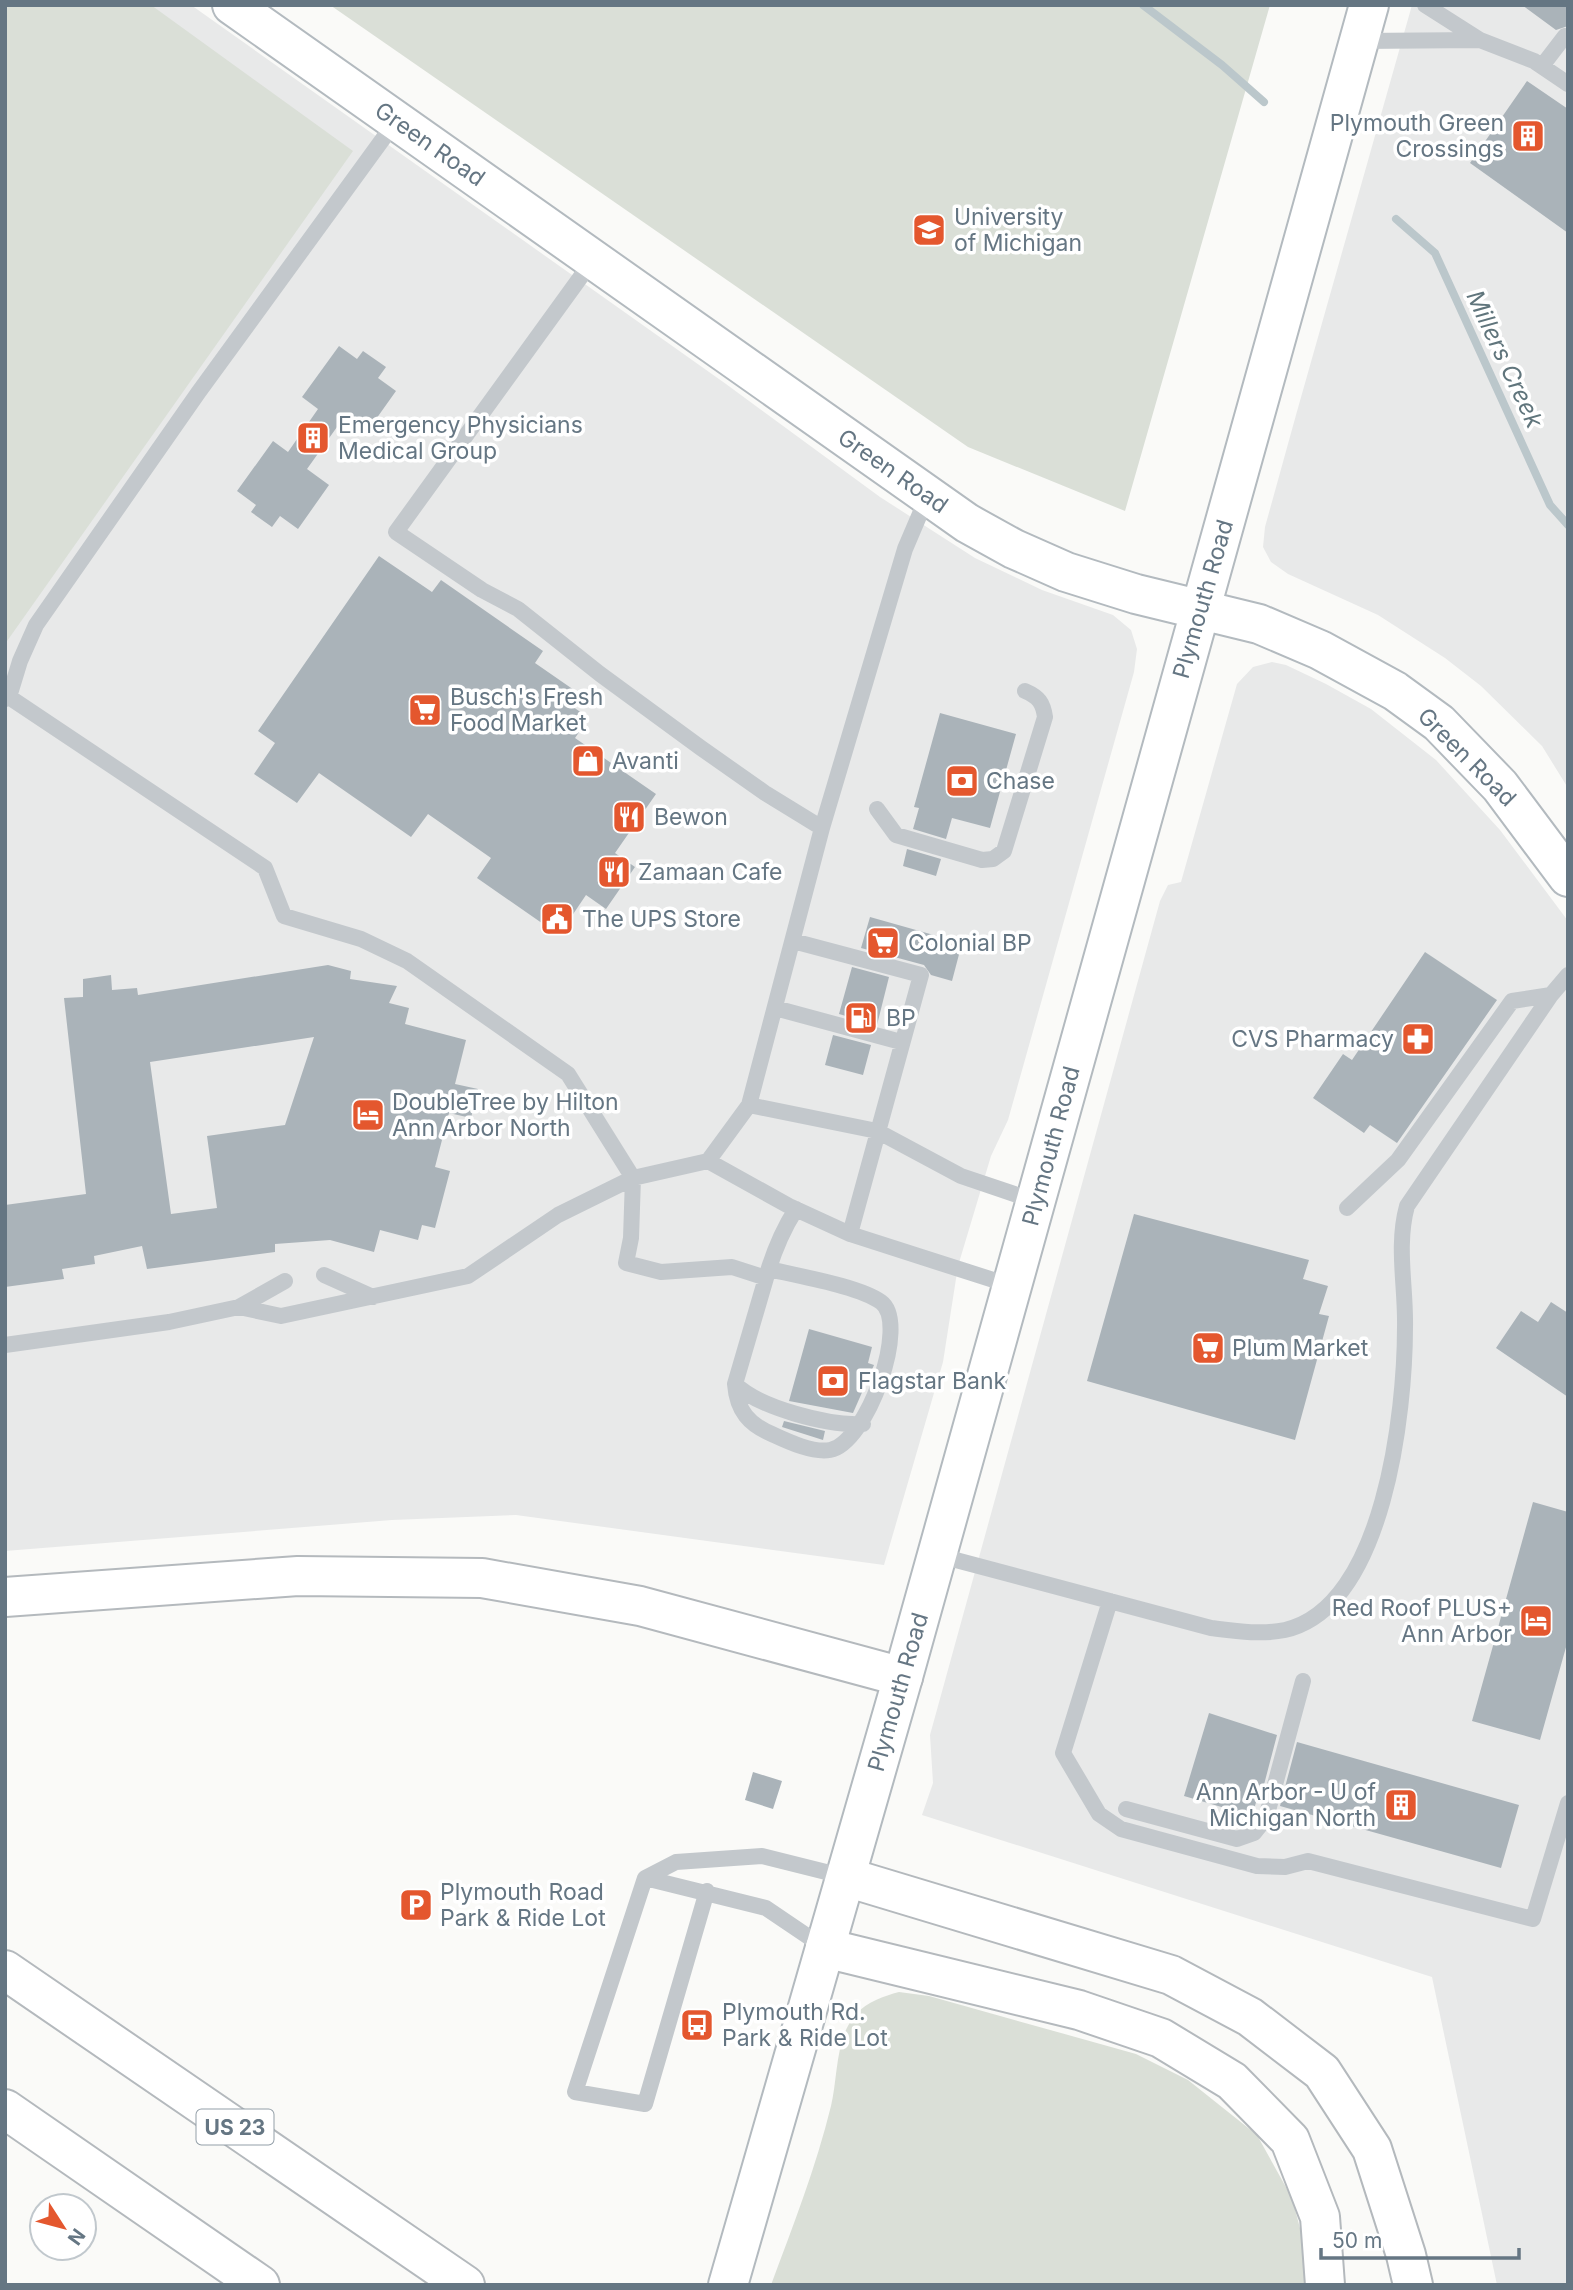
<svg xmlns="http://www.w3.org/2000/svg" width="1573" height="2290" font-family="Inter,sans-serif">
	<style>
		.built { fill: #e8e9e9 }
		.green { fill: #dadfd7 }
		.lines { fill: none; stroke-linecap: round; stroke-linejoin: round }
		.stream { stroke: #bbc7cb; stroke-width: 8 }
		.building { fill: #aab3b9; fill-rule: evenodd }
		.secondary-casing { stroke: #b3babf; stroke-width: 42 }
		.highway-casing { stroke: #b4b9bd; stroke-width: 42 }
		.lane { stroke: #c3c8cc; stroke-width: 16 }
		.secondary { stroke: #fff; stroke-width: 38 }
		.highway { stroke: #fff; stroke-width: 38 }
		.labels { text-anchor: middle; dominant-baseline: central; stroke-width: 7; stroke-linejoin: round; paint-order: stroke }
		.shield { fill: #fff; stroke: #939fa8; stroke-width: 2 }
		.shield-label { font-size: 21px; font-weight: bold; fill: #657683 }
		.poi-label { font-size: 23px; fill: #657683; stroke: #fff; text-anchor: start }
		.street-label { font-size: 23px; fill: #657683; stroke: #fff }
		.water-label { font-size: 24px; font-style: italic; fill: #60757c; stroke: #fff }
	</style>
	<rect width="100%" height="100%" fill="#fafaf8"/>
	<path class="built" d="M 5,5 L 191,5 L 726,384 L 880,497 L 975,558 L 1042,590 L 1113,615 L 1131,630 L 1137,649 L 1134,672 L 1008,1120 L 991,1156 L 958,1266 L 943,1362 L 884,1565 L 516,1515 L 392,1520 L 5,1551 Z
		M 1412,5 L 1568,5 L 1568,788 L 1542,746 L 1481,686 L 1445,658 L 1378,615 L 1288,574 L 1271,562 L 1263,547 L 1265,527 L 1296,415 Z
		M 1272,662 L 1286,665 L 1326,684 L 1371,709 L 1436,760 L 1500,830 L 1568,921 L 1568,2285 L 1497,2285 L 1432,1977 L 922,1815 L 933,1783 L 930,1735 L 1160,901 L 1168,885 L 1181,882 L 1237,684 L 1253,667 Z"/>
	<path class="green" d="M 5,5 L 151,5 L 353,151 L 5,644 Z
		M 330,5 L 1270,5 L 1125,511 L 968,447 Z
		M 899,1992 L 929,1996 L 1136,2054 L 1188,2080 L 1257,2135 L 1292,2198 L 1315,2285 L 771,2285 C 793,2226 816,2167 831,2106 C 838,2077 835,2038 856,2014 C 867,2002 884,1996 899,1992 Z"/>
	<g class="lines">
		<path class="stream" d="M 1143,5 L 1222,65 L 1264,102
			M 1396,219 L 1435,253 L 1550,505 L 1568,525"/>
	</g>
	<path class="building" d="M 1522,5 L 1568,5 L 1568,26 L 1556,30 Z
		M 1527,81 L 1568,109 L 1568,233 L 1470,163 Z
		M 339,346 L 357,359 L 363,351 L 386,367 L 378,378 L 396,391 L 364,436 L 342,420 L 307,469 L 329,485 L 298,529 L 280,516 L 272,527 L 251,512 L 256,505 L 237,491 L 273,441 L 288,452 L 318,409 L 302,397 Z
		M 379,556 L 432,592 L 441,580 L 543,651 L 535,663 L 574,690 L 566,702 L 589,718 L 575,738 L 656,794 L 615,853 L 635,867 L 606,909 L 586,895 L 559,935 L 477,878 L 491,858 L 428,814 L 411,837 L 319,773 L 297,803 L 254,774 L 275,743 L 258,731 Z
		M 940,713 L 1016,734 L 990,828 L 952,818 L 946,839 L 913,829 L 919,808 L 914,807 Z
		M 907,849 L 941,859 L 936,876 L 903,866 Z
		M 870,917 L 962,943 L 952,981 L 931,975 L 924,965 L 861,948 Z
		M 1425,952 L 1497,1000 L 1397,1143 L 1370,1125 L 1364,1133 L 1313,1098 L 1343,1054 L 1352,1060 Z
		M 328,965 L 351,971 L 350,979 L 397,986 L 389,1003 L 409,1008 L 405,1024 L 466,1040 L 455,1084 L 478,1089 L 471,1118 L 449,1113 L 435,1167 L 450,1171 L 435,1228 L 422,1225 L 418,1240 L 380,1230 L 374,1252 L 330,1240 L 275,1244 L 275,1252 L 147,1269 L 142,1246 L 94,1256 L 95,1264 L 62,1269 L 64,1279 L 5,1287 L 5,1205 L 86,1194 L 64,998 L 83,997 L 83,979 L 111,975 L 112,990 L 137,988 L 138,995 ZM 314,1037 L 285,1125 L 207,1136 L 217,1208 L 171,1214 L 150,1062 Z
		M 852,967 L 889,977 L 877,1025 L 839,1014 Z
		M 833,1035 L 871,1045 L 863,1075 L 825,1065 Z
		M 1134,1214 L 1309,1260 L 1303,1279 L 1328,1286 L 1319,1314 L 1329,1316 L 1295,1440 L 1087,1381 Z
		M 1551,1302 L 1568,1313 L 1568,1397 L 1496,1348 L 1521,1311 L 1538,1322 Z
		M 809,1329 L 872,1347 L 868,1363 L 874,1365 L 853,1413 L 789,1401 Z
		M 784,1421 L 825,1431 L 823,1440 L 782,1427 Z
		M 1533,1502 L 1568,1512 L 1568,1640 L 1540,1740 L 1472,1721 Z
		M 1209,1713 L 1277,1735 L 1260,1800 L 1257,1799 L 1252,1816 L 1184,1796 Z
		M 1297,1742 L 1519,1805 L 1501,1868 L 1280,1806 Z
		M 753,1772 L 782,1781 L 773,1809 L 745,1800 Z"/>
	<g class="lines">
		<defs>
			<path id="secondary" d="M 232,5 L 967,523 L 1014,549 L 1066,572 L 1136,594 L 1259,624 L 1320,650 L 1395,691 L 1439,723 L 1500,786 L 1568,877
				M 728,2285 L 903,1677 L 1369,5"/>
			<path id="highway" d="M 5,1597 L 298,1576 L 482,1578 L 640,1606 L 903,1677
				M 846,1877 L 1171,1975 L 1250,2017 L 1322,2072 L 1372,2149 L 1406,2255 L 1413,2285
				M 825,1948 L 1079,2010 L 1161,2038 L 1232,2081 L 1290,2140 L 1320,2217 L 1325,2285
				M 5,1970 L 465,2285
				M 5,2109 L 260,2285"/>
		</defs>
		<use href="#secondary" class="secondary-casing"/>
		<use href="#highway" class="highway-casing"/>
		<path class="lane" d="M 1425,5 L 1480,40 L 1534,61 L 1568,84
			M 1360,41 L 1480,40
			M 1542,66 L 1565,36
			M 593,260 L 396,532 L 482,590 L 518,609 L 600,674 L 701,748 L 765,793 L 822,828
			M 9,697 L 265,868 L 284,916 L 361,939 L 407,961 L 568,1074 L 633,1178 L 631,1238 L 626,1263 L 661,1272 L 732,1267 L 766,1278
			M 5,699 L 9,697 L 20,661 L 36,625 L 198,393 L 396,121
			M 877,809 L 896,835 L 982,860 L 993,859 L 1004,851 L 1045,717 C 1043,703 1039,697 1025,691
			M 793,941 L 921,975 L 850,1234
			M 775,1008 L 901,1042
			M 749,1105 L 822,828 L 905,549 L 928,495
			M 708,1161 L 749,1105 L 877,1131 L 961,1176 L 1035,1201
			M 1347,1208 L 1398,1160 L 1512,1001 L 1551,995
			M 769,1269 C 797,1276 859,1286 881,1302 C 910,1323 867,1443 830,1450 C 813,1453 789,1442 774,1435 C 749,1425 737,1411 735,1384 L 766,1278 C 773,1253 782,1231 796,1209
			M 324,1275 L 373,1297
			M 239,1307 L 285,1281
			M 5,1345 L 169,1322 L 239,1307 L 281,1316 L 468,1276 L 558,1215 L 633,1178 L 708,1161 L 789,1206 L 850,1234 L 1012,1286
			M 735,1384 C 759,1408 829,1426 863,1424
			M 937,1555 L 1211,1628 C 1235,1631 1261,1635 1285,1630 C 1385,1607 1405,1410 1405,1327 C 1406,1287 1396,1246 1407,1206 L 1551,995 L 1568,975
			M 1110,1601 L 1063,1753 L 1099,1814 L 1121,1829 L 1257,1866 L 1285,1867 L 1308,1861 L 1533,1919 L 1568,1803
			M 1126,1809 L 1237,1839 L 1254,1833 L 1266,1818 L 1303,1681
			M 645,1878 L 766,1908 L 825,1948
			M 707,1891 L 645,2104 L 575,2092 L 645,1878 L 676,1862 L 762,1856 L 846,1877"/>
		<use href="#secondary" class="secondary"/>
		<use href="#highway" class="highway"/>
	</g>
	<defs>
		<symbol id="building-square" viewBox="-11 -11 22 22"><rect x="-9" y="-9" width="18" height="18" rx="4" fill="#e4572e" stroke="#fff"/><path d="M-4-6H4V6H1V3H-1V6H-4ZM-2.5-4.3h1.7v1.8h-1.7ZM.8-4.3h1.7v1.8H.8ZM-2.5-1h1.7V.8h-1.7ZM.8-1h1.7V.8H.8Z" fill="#fff"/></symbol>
		<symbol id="university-square" viewBox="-11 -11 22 22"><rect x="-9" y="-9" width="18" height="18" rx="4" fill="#e4572e" stroke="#fff"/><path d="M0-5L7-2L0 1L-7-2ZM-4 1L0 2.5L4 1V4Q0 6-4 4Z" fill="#fff"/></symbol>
		<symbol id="supermarket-square" viewBox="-11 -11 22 22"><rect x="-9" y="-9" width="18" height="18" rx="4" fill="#e4572e" stroke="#fff"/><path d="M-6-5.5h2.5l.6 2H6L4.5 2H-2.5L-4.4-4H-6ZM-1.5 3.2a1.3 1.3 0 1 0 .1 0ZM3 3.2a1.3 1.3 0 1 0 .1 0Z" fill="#fff"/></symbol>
		<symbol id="shop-square" viewBox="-11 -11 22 22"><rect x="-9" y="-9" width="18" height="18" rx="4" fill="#e4572e" stroke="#fff"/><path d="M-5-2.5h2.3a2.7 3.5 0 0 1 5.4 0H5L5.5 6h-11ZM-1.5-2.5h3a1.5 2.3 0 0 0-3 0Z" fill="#fff"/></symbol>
		<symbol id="bank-square" viewBox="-11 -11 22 22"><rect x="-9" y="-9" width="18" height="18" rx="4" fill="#e4572e" stroke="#fff"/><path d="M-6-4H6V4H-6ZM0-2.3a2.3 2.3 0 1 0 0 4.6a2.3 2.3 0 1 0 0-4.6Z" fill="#fff"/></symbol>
		<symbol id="restaurant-square" viewBox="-11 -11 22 22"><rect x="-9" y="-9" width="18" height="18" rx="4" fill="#e4572e" stroke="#fff"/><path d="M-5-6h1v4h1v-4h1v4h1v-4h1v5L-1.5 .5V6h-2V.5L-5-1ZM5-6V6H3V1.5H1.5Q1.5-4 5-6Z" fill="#fff"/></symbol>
		<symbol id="civic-square" viewBox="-11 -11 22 22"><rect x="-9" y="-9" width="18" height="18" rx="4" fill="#e4572e" stroke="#fff"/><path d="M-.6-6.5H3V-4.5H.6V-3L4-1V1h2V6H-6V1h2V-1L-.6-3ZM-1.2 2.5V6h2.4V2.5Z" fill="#fff"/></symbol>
		<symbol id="fuel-square" viewBox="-11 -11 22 22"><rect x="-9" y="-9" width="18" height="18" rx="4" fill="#e4572e" stroke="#fff"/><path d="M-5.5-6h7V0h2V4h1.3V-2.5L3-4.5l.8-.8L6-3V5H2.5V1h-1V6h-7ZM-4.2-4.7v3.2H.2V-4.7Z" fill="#fff"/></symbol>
		<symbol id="pharmacy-square" viewBox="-11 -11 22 22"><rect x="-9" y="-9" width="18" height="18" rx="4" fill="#e4572e" stroke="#fff"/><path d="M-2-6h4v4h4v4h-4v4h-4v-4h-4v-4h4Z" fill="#fff"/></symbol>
		<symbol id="hotel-square" viewBox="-11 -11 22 22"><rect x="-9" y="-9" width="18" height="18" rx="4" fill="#e4572e" stroke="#fff"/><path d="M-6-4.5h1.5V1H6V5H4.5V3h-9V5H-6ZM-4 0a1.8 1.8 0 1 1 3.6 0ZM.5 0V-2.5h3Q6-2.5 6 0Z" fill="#fff"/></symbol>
		<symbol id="parking-square" viewBox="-11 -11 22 22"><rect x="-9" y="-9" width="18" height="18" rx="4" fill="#e4572e" stroke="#fff"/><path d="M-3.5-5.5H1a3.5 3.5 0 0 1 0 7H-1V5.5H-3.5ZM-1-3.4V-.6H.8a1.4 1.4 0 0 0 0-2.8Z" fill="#fff"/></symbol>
		<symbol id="bus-square" viewBox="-11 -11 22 22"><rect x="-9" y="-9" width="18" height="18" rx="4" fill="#e4572e" stroke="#fff"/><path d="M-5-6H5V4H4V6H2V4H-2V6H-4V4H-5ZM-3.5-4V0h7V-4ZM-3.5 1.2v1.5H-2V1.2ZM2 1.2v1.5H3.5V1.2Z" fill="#fff"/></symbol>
	</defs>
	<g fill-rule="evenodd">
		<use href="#building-square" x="1509" y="117" width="38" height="38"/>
		<use href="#university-square" x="910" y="211" width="38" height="38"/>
		<use href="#building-square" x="294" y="419" width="38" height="38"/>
		<use href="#supermarket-square" x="406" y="691" width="38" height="38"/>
		<use href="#shop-square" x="569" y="742" width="38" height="38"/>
		<use href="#bank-square" x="943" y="762" width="38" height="38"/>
		<use href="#restaurant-square" x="610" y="798" width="38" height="38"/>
		<use href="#restaurant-square" x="595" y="853" width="38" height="38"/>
		<use href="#civic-square" x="538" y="900" width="38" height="38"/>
		<use href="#supermarket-square" x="864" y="924" width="38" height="38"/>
		<use href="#fuel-square" x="842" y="999" width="38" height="38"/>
		<use href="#pharmacy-square" x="1399" y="1020" width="38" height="38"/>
		<use href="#hotel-square" x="349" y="1096" width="38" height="38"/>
		<use href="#supermarket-square" x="1189" y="1329" width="38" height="38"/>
		<use href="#bank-square" x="814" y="1362" width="38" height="38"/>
		<use href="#hotel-square" x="1517" y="1602" width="38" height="38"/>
		<use href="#building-square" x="1382" y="1786" width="38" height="38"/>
		<use href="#parking-square" x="397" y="1886" width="38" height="38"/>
		<use href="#bus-square" x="678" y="2006" width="38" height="38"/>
	</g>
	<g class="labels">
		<rect class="shield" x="196.5" y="2109.5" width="77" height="35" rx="5"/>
		<g class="shield-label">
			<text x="235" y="2127">US 23</text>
		</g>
		<g class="poi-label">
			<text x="1504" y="123" text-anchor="end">Plymouth Green<tspan x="1504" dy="26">Crossings</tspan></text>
			<text x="954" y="217">University<tspan x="954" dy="26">of Michigan</tspan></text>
			<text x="338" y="425">Emergency Physicians<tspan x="338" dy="26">Medical Group</tspan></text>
			<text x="450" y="697">Busch's Fresh<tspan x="450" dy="26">Food Market</tspan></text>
			<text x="612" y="761">Avanti</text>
			<text x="986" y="781">Chase</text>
			<text x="654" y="817">Bewon</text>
			<text x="638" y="872">Zamaan Cafe</text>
			<text x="582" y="919">The UPS Store</text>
			<text x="908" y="943">Colonial BP</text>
			<text x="886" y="1018">BP</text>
			<text x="1394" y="1039" text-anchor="end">CVS Pharmacy</text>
			<text x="392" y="1102">DoubleTree by Hilton<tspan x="392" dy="26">Ann Arbor North</tspan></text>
			<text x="1232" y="1348">Plum Market</text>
			<text x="858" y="1381">Flagstar Bank</text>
			<text x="1512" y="1608" text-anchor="end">Red Roof PLUS+<tspan x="1512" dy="26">Ann Arbor</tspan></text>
			<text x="1376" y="1792" text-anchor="end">Ann Arbor - U of<tspan x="1376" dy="26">Michigan North</tspan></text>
			<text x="440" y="1892">Plymouth Road<tspan x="440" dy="26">Park &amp; Ride Lot</tspan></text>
			<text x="722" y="2012">Plymouth Rd.<tspan x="722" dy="26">Park &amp; Ride Lot</tspan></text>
		</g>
		<g class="street-label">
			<text transform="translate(430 144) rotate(35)">Green Road</text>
			<text transform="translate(893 471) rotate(35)">Green Road</text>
			<text transform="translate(1203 599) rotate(-74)">Plymouth Road</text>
			<text transform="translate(1467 757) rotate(45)">Green Road</text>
			<text transform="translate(1051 1146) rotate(-75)">Plymouth Road</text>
			<text transform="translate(898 1692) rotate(-74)">Plymouth Road</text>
		</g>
		<g class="water-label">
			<text transform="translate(1505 359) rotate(65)">Millers Creek</text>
		</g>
	</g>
	<rect width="1573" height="2290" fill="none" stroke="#657683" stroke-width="14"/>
	<g transform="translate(63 2227) rotate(126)"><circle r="33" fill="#ffffff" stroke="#c1c8cd" stroke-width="2"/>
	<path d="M0-5L12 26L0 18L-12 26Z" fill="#e4572e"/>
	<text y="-10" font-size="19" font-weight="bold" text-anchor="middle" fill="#657683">N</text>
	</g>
	<path d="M1321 2248v10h198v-10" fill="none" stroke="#657683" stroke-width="3.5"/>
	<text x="1332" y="2248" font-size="21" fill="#657683" stroke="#ffffff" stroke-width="5" paint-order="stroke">50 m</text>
</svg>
